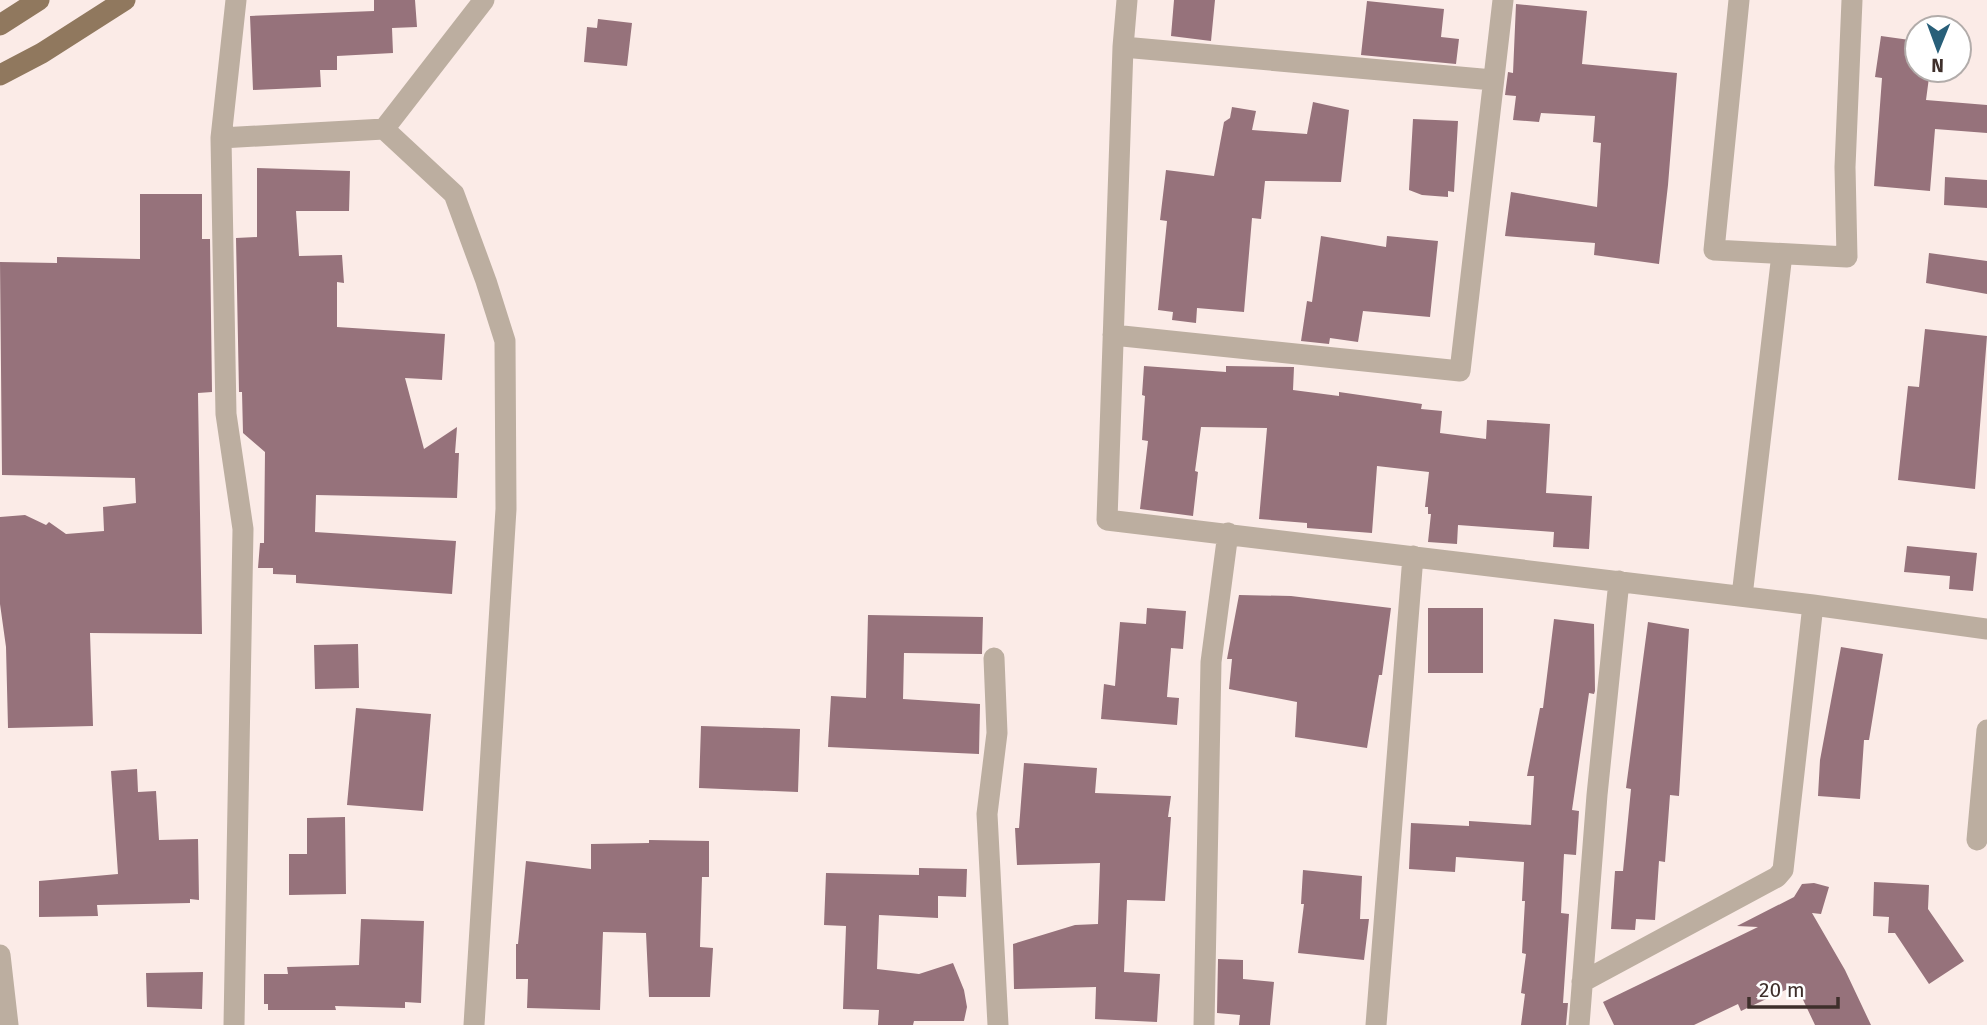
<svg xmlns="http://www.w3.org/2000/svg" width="1987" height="1025" font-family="'Fira Sans',sans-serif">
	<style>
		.building { fill: #96727b }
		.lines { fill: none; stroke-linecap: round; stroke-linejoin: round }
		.minor { stroke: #bcaea0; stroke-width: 21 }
		.primary { stroke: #90785e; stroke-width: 21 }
	</style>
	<rect width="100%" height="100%" fill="#fbebe7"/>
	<path class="building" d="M 374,0 L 415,0 L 417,27 L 392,28 L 393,53 L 337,56 L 337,70 L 320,70 L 321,87 L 253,90 L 250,16 L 374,11 Z
		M 1174,0 L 1215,0 L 1211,41 L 1171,36 Z
		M 1367,1 L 1444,9 L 1441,37 L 1459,39 L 1456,64 L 1361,55 Z
		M 1516,4 L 1587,11 L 1582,64 L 1677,73 L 1668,185 L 1659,264 L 1594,255 L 1595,243 L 1505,236 L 1511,192 L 1597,207 L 1601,143 L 1593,142 L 1595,116 L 1541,113 L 1539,122 L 1513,120 L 1516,96 L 1505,95 L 1508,72 L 1513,73 Z
		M 598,19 L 632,23 L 627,66 L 584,62 L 587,27 L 597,28 Z
		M 1881,36 L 1917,41 L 1917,70 L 1930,70 L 1926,100 L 1987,105 L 1987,133 L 1935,129 L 1930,191 L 1874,186 L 1882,78 L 1875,77 Z
		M 1313,102 L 1349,110 L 1341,182 L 1265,181 L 1261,219 L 1252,218 L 1244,312 L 1197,308 L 1196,323 L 1172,320 L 1173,312 L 1158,310 L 1167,221 L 1160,220 L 1166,170 L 1214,176 L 1224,122 L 1230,118 L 1232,107 L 1256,111 L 1252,130 L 1307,134 Z
		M 1413,119 L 1458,121 L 1454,192 L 1448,191 L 1448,197 L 1422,195 L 1409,190 Z
		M 257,168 L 350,171 L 349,211 L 296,211 L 299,256 L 342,255 L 344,283 L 337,282 L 337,327 L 445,334 L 442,380 L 405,378 L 424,449 L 457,427 L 455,453 L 459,453 L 457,498 L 316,495 L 315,532 L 456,541 L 452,594 L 296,583 L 296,575 L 273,574 L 273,568 L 258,568 L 260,543 L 264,543 L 265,452 L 243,433 L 242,392 L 239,392 L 236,238 L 257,237 Z
		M 1945,177 L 1987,180 L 1987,208 L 1944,205 Z
		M 140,194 L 202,194 L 202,239 L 210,239 L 212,392 L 198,393 L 202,634 L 90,633 L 93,726 L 8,728 L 6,647 L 0,604 L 0,517 L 25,515 L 46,525 L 49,522 L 66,534 L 104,531 L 103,507 L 136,503 L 135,478 L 2,475 L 0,262 L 57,263 L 57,257 L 140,259 Z
		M 1321,236 L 1386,247 L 1387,236 L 1438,241 L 1430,317 L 1363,311 L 1358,342 L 1330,338 L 1329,344 L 1301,341 L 1307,301 L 1312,302 Z
		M 1929,253 L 1987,261 L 1987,294 L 1926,283 Z
		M 1925,329 L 1987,336 L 1975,489 L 1898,480 L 1908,386 L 1919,387 Z
		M 1144,366 L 1226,372 L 1226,366 L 1294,367 L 1293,390 L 1339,396 L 1339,392 L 1422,404 L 1421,409 L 1442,411 L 1440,433 L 1486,439 L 1487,420 L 1550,424 L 1546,493 L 1592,496 L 1589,549 L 1553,547 L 1554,532 L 1458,525 L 1457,544 L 1428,542 L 1431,514 L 1428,514 L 1428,507 L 1425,507 L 1429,472 L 1377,466 L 1372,533 L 1307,528 L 1307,523 L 1259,519 L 1267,428 L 1201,427 L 1195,471 L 1198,472 L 1193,516 L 1140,509 L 1148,441 L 1142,440 L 1145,396 L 1142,395 Z
		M 1907,546 L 1977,553 L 1973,591 L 1949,589 L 1950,576 L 1904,572 Z
		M 1239,595 L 1291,596 L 1391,608 L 1382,675 L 1379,675 L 1367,748 L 1295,737 L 1297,702 L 1229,689 L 1232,659 L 1227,659 Z
		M 1147,608 L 1186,611 L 1183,649 L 1171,648 L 1167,697 L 1179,698 L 1177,725 L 1101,719 L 1104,684 L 1115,686 L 1120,622 L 1146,624 Z
		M 1428,608 L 1483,608 L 1483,673 L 1428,673 Z
		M 868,615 L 983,617 L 982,654 L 904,653 L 903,699 L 980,704 L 979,754 L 828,747 L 831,696 L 866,698 Z
		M 1554,619 L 1594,624 L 1595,691 L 1594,694 L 1589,693 L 1572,810 L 1579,811 L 1576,855 L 1564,854 L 1561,913 L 1569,914 L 1563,1003 L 1568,1003 L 1566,1025 L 1521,1025 L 1525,994 L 1521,993 L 1526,954 L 1522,953 L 1525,901 L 1522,901 L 1524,862 L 1456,857 L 1455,872 L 1409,869 L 1411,823 L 1469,826 L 1469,821 L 1531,825 L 1534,776 L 1527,776 L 1540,708 L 1543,708 Z
		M 1648,622 L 1689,629 L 1679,796 L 1670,795 L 1665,862 L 1659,861 L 1655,920 L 1636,919 L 1635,930 L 1611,929 L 1615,871 L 1623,871 L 1631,789 L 1626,788 Z
		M 358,644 L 359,688 L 315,689 L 314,645 Z
		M 1841,647 L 1883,654 L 1869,740 L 1864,740 L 1860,799 L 1818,796 L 1820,760 Z
		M 356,708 L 431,714 L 423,811 L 347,805 Z
		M 701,726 L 800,729 L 798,792 L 699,788 Z
		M 1024,763 L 1097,768 L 1095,793 L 1171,796 L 1168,817 L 1171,817 L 1165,901 L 1127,900 L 1124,972 L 1160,974 L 1157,1022 L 1095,1019 L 1096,987 L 1014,989 L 1013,944 L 1075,925 L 1098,924 L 1100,863 L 1017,865 L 1015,828 L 1019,828 Z
		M 137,769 L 138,792 L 156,791 L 159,840 L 198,839 L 199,900 L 190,899 L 190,903 L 97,905 L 98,916 L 39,917 L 39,881 L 118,874 L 111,771 Z
		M 345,817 L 346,894 L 289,895 L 289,854 L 307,854 L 307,818 Z
		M 649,840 L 709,841 L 709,877 L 702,877 L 700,947 L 713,948 L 710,997 L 649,997 L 646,933 L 603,932 L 600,1010 L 527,1008 L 528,979 L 516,979 L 516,944 L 518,944 L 526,861 L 591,869 L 591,844 L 649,843 Z
		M 919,868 L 967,869 L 966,897 L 938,896 L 938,918 L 879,915 L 877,969 L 919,974 L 953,963 L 964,990 L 967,1007 L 964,1021 L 914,1021 L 913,1025 L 878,1025 L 879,1010 L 843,1009 L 846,926 L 824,925 L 826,873 L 919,875 Z
		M 1303,870 L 1362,876 L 1360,919 L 1369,919 L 1364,960 L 1298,953 L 1304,904 L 1301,904 Z
		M 1874,882 L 1929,885 L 1928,909 L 1964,961 L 1929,984 L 1895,933 L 1888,933 L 1889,917 L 1873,916 Z
		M 1814,883 L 1829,887 L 1821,914 L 1812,913 L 1845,970 L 1871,1025 L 1815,1025 L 1796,985 L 1741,1011 L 1738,1004 L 1694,1025 L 1614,1025 L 1603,1002 L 1758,927 L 1737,926 L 1794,897 L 1802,884 Z
		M 361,919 L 424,921 L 421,1003 L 405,1002 L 405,1008 L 335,1006 L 336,1010 L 268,1010 L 268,1004 L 264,1004 L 264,974 L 288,974 L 287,967 L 359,965 Z
		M 1218,959 L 1243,960 L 1243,979 L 1274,982 L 1270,1025 L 1239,1025 L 1240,1015 L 1217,1013 Z
		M 203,972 L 202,1009 L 147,1007 L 146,973 Z"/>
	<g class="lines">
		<path class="minor" d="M 1127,0 L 1123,47 L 1107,520 L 1813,605 L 1987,629
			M 1739,0 L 1714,250 L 1847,257 L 1845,167 L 1852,0
			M 1123,47 L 1493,80
			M 384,129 L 454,194 L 486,281 L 505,341 L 506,509 L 474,1025
			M 221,138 L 384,129 L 484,0
			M 1113,335 L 1460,371 L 1503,0
			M 1742,596 L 1782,254
			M 994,658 L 997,733 L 987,814 L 998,1025
			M 1977,840 L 1987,730
			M 0,955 L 8,1025
			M 1582,982 L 1777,877 L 1783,870 L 1813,605
			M 234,1025 L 243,529 L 226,414 L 221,138 L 236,0
			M 1204,1025 L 1211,662 L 1228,533
			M 1376,1025 L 1413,556
			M 1579,1025 L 1597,795 L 1619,581"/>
		<path class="primary" d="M 0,25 L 39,0
			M 0,75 L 42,53 L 125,0"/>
	</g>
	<g transform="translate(1938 49) rotate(181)"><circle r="33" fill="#ffffff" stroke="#b2acaa" stroke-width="2"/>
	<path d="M0-5L12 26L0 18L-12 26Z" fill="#285f79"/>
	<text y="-10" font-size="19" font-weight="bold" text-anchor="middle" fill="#3e2f2b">N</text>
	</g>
	<path d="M1749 997v10h89v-10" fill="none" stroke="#3e2f2b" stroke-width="3.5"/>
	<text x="1759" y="997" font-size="21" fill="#3e2f2b" stroke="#ffffff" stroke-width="5" paint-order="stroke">20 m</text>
</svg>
